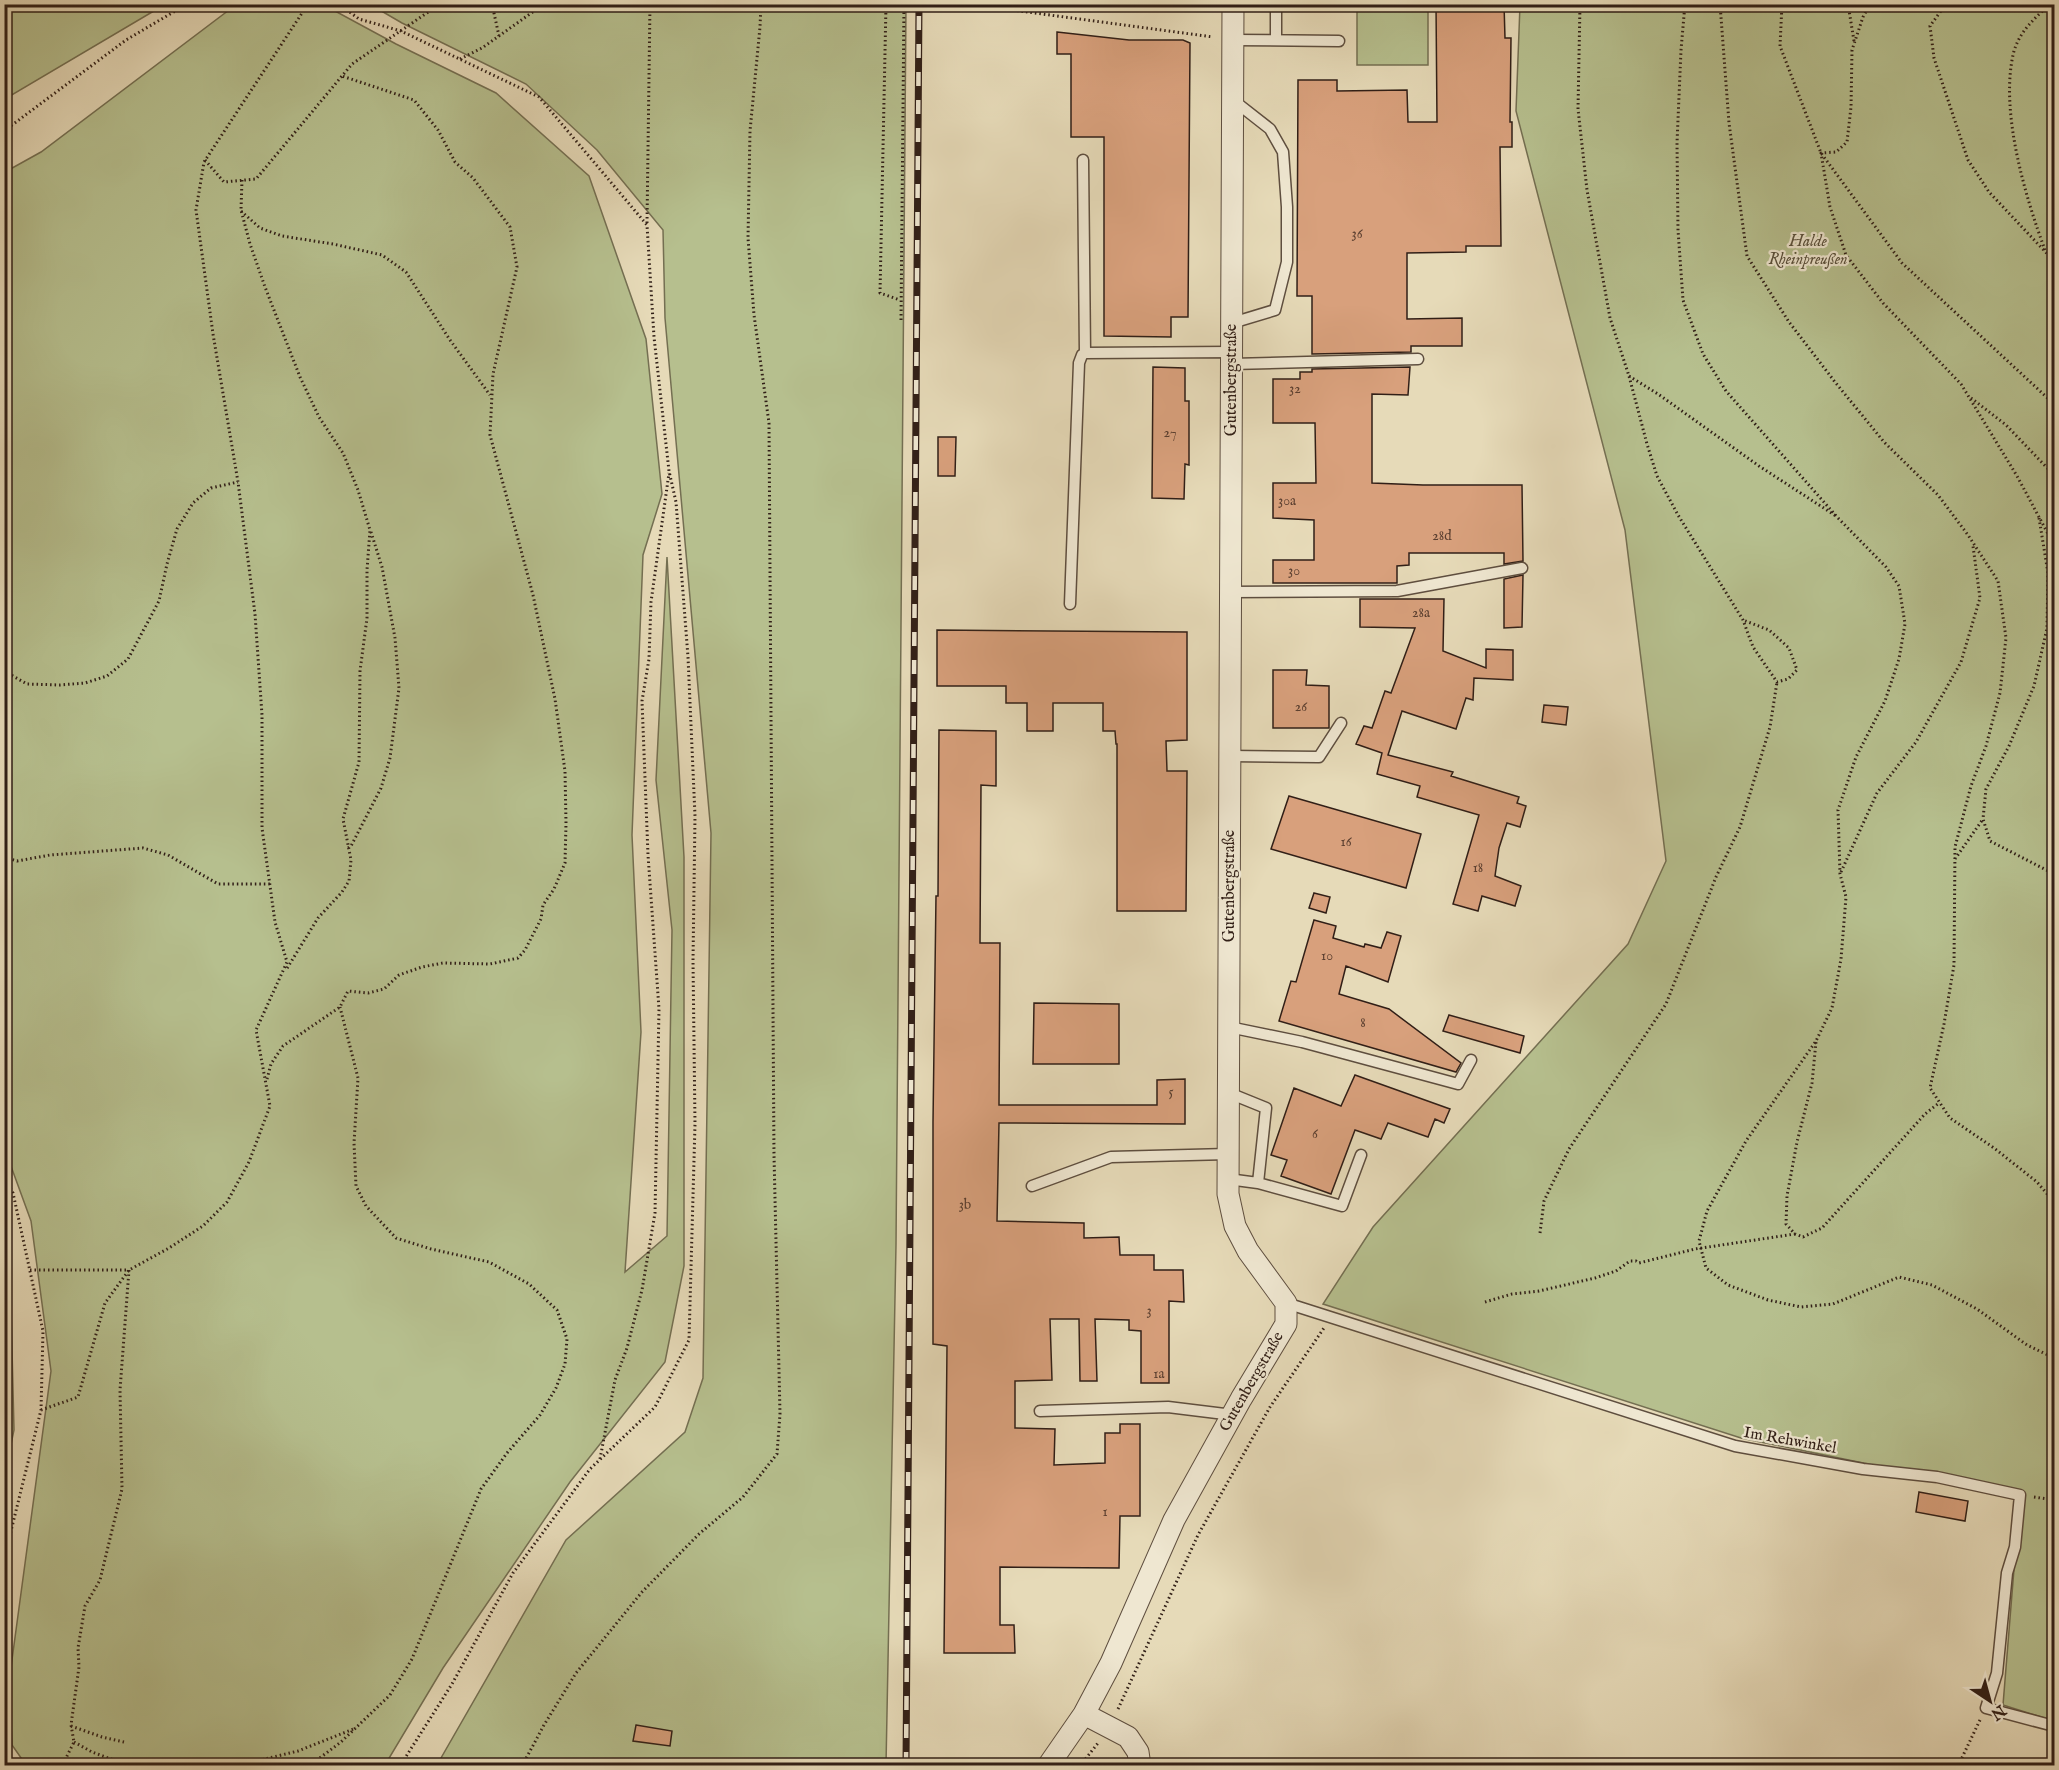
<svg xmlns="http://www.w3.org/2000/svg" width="2059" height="1770" font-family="'IM FELL English',serif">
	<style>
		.green { fill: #b6bf8e; stroke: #746f52; stroke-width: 1.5 }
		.building { fill: #d8a07c; stroke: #311f17; stroke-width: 1.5 }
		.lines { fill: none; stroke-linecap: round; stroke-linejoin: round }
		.service-casing { stroke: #5e4e3f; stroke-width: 13 }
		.minor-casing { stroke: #5e4e3f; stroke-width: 23 }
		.path { stroke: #311f17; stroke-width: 3; stroke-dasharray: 1.5 3; stroke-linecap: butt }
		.service { stroke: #efe7d1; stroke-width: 10 }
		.minor { stroke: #efe7d1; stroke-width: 21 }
		.rail-casing { stroke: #311f17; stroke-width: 7 }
		.rail { stroke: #efe7d1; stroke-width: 4.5; stroke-dasharray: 14; stroke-linecap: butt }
		.labels { text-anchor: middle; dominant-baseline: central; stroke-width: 4.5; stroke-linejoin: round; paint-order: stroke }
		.number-label { font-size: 14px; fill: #5b3f30 }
		.park-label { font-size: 16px; font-style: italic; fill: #594f3b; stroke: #efe7d1 }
		.street-label { font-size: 16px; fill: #311f17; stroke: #efe7d1 }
	</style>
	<rect width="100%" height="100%" fill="#e6dab8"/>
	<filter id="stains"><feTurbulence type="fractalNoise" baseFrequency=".00333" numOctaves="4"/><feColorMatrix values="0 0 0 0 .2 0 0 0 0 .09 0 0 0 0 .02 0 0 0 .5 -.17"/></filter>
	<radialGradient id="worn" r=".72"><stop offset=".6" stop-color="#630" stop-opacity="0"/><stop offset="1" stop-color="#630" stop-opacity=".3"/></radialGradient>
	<path class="green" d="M 5,4 L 164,4 L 164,5 L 5,99 Z
		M 237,4 L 324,5 L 396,44 L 496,93 L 589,176 L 646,339 L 662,494 L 643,555 L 632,835 L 641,1032 L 625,1272 L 667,1236 L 672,930 L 656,780 L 667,557 L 684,857 L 684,1266 L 665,1362 L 570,1482 L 443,1668 L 385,1765 L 26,1765 L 12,1745 L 9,1682 L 51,1371 L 31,1221 L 4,1147 L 5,172 L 41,152 Z
		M 371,5 L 906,5 L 896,1245 L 886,1765 L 437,1765 L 566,1540 L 685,1432 L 703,1378 L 711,833 L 665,318 L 663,230 L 597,150 L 526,84 L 402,23 Z
		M 1357,5 L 1428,5 L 1428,65 L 1357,65 Z
		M 1520,5 L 2054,5 L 2054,1721 L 2003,1705 L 2020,1495 L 1741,1438 L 1323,1304 L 1373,1227 L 1628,944 L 1666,861 L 1625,530 L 1516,111 Z
		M 5,1255 L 10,1267 L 14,1430 L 5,1473 Z"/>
	<path class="building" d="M 1436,4 L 1504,4 L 1505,38 L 1511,38 L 1510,122 L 1512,122 L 1512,147 L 1500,147 L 1501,246 L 1466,246 L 1466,252 L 1407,253 L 1407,319 L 1462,318 L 1462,346 L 1411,346 L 1411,352 L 1312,354 L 1312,296 L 1297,296 L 1298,80 L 1337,80 L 1337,91 L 1407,90 L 1408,122 L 1437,122 Z
		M 1057,32 L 1129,40 L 1183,40 L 1190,43 L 1188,317 L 1171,317 L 1171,337 L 1104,336 L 1104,137 L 1071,137 L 1071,54 L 1057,54 Z
		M 1153,367 L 1185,368 L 1185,401 L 1189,401 L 1189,465 L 1185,464 L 1184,499 L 1152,498 Z
		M 1410,367 L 1408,395 L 1372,394 L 1372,483 L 1423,485 L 1522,485 L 1523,561 L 1504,564 L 1504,553 L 1409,553 L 1409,565 L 1397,566 L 1397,583 L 1273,583 L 1273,560 L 1314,560 L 1314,520 L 1273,518 L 1273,483 L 1316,483 L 1315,423 L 1273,423 L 1273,379 L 1300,379 L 1300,372 L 1312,372 L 1312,369 Z
		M 938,437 L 956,437 L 955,476 L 938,476 Z
		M 1523,575 L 1522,627 L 1504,628 L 1504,579 Z
		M 1360,599 L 1444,599 L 1443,651 L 1486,668 L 1486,649 L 1513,650 L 1513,680 L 1474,678 L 1473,700 L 1466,698 L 1456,729 L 1402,711 L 1388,755 L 1453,772 L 1451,776 L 1519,797 L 1517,803 L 1526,806 L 1520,827 L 1507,823 L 1499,848 L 1495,876 L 1521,886 L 1515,906 L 1482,896 L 1478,911 L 1453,904 L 1479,815 L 1417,797 L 1420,786 L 1377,774 L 1382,753 L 1356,744 L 1364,726 L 1372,728 L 1385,691 L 1391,693 L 1415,628 L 1360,627 Z
		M 937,630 L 1187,632 L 1187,740 L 1166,741 L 1167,771 L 1187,771 L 1186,911 L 1117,911 L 1117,744 L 1116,744 L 1115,731 L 1103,731 L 1103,703 L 1053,703 L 1053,731 L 1027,731 L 1027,703 L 1006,703 L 1006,686 L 937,686 Z
		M 1273,670 L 1307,670 L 1306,685 L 1329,686 L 1329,728 L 1273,728 Z
		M 1544,705 L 1568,707 L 1566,725 L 1542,722 Z
		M 939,730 L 996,731 L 996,786 L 981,785 L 980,943 L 1000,943 L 999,1105 L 1157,1105 L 1157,1080 L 1185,1079 L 1185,1124 L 999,1123 L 997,1221 L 1084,1223 L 1084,1238 L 1119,1237 L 1120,1255 L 1154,1255 L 1154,1270 L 1183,1270 L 1184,1302 L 1169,1301 L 1169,1383 L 1141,1383 L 1141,1331 L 1129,1330 L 1129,1320 L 1095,1319 L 1097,1381 L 1080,1381 L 1079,1319 L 1050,1319 L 1052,1380 L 1015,1381 L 1015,1428 L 1055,1429 L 1054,1465 L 1105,1463 L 1105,1433 L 1120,1433 L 1120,1424 L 1140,1424 L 1140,1516 L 1120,1516 L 1119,1568 L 1000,1567 L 1000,1625 L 1014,1625 L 1015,1653 L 944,1653 L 947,1346 L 933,1344 L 933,1122 L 936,896 L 938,896 Z
		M 1289,796 L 1421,834 L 1406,888 L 1271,849 Z
		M 1314,893 L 1330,897 L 1326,913 L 1309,908 Z
		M 1314,920 L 1336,926 L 1333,938 L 1364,947 L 1365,944 L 1381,948 L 1387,932 L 1401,936 L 1388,982 L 1346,966 L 1339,994 L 1389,1009 L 1461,1063 L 1456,1072 L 1279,1021 L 1291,981 L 1296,982 Z
		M 1034,1003 L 1119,1004 L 1119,1064 L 1033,1064 Z
		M 1449,1015 L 1524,1036 L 1520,1053 L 1443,1031 Z
		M 1355,1075 L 1450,1109 L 1444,1123 L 1435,1119 L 1428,1137 L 1388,1123 L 1381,1139 L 1355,1130 L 1331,1194 L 1281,1176 L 1287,1160 L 1271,1155 L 1294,1088 L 1341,1106 Z
		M 1919,1492 L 1968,1501 L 1965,1521 L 1916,1512 Z
		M 636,1725 L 672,1731 L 670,1746 L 633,1741 Z"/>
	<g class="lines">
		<defs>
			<path id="service" d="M 1233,40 L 1339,41
				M 1276,40 L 1276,4
				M 1083,160 L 1085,353 L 1232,352
				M 1232,323 L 1275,310 L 1287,262 L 1287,207 L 1283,152 L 1270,129 L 1233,100
				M 1232,364 L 1418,359
				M 1231,592 L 1397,591 L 1522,568
				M 1070,604 L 1079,363 L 1082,355 L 1085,353
				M 1230,756 L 1319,757 L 1341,723
				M 1229,1027 L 1302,1042 L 1458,1084 L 1471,1060
				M 1228,1179 L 1258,1183 L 1266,1108 L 1229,1093
				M 1258,1183 L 1342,1206 L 1361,1155
				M 1032,1186 L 1111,1157 L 1228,1154
				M 1286,1303 L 1735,1446 L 1863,1469 L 1937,1477 L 2020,1495 L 2015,1547 L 2007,1573 L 1997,1673 L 1986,1708 L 2054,1726
				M 1040,1411 L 1168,1407 L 1233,1415"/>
			<path id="minor" d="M 1084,1714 L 1128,1737 L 1138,1752 L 1140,1766
				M 1048,1766 L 1084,1714 L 1111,1663 L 1174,1520 L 1241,1399 L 1286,1324 L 1286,1303 L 1248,1251 L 1235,1226 L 1228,1194 L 1233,4"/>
		</defs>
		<use href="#service" class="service-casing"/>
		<use href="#minor" class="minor-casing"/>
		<path class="path" d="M 339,4 L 359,19 L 401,31 L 539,97 L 647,225 L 654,337 L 669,471 L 676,502 L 688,657 L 695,816 L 693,961 L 695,1124 L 689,1340 L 655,1407 L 590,1469 L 513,1573 L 452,1684 L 400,1766
			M 492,4 L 499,36
			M 886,4 L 880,293 L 900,300
			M 968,4 L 1213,37
			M 1580,4 L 1578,109 L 1587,190 L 1610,318 L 1629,376 L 1647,444 L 1657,476 L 1678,515 L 1743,620 L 1753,647 L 1777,682 L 1788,679 L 1797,670 L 1789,648 L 1769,630 L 1743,620
			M 1685,4 L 1681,50 L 1677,143 L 1678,230 L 1683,300 L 1703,354 L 1726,391 L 1838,518 L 1886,567 L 1899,586 L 1905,624 L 1899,659 L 1885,701 L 1856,757 L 1838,810 L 1840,874 L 1846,897 L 1841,959 L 1832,1008 L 1816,1041 L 1746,1141 L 1707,1211 L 1699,1241 L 1706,1268 L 1728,1285 L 1768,1300 L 1801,1307 L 1833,1304 L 1899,1277 L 1932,1285 L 1977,1309 L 2027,1345 L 2054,1358
			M 1720,4 L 1729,123 L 1747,256 L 1789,322 L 1835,382 L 1884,442 L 1938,495 L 1968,535 L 1998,581 L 2006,638 L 2000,693 L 1986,746 L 1971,786 L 1955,847 L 1954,965 L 1944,1024 L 1930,1088 L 1950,1118 L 1994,1148 L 2037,1182 L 2054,1202
			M 1782,4 L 1780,46 L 1821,153 L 1902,263 L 2054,404
			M 1848,4 L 1854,41
			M 1870,4 L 1863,17 L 1852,50 L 1851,107 L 1847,142 L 1836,152 L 1821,153 L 1830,207 L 1846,255 L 1883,303 L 1961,384 L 2017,476 L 2054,545
			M 1946,4 L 1930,26 L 1934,58 L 1968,160 L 1989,192 L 2054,261
			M 460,59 L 482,48 L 544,4
			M 4,131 L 126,40 L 187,4
			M 205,160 L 224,182 L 256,179 L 352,64 L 440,4
			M 242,180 L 241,210 L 250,244 L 265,287 L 300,377 L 319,417 L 343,453 L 358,490 L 370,530 L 367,570 L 367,618 L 360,671 L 359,762 L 343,819 L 351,860 L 349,881 L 342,892 L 318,918 L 286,970
			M 241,211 L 260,228 L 282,236 L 333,244 L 382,255 L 406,272 L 450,340 L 490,395
			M 647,223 L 650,4
			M 2045,250 C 2025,196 1999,109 2014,51 C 2020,31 2035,18 2050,4
			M 901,320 L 904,4
			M 1629,376 L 1658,394 L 1759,466 L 1836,516
			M 1971,398 L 2006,425 L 2054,475
			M 2039,518 L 2048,573 L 2047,628 L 2034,686 L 2009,746 L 1986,789 L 1983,819 L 1990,841 L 2054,874
			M 4,671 L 27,684 L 60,685 L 85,683 L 107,676 L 128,659 L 159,601 L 167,564 L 177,529 L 193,503 L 211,488 L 238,482
			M 348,848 L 351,846 L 381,788 L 390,758 L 399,688 L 395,638 L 382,567 L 371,532
			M 4,857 L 17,861 L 50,855 L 143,848 L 168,855 L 218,884 L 270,884
			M 1955,859 L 1983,819
			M 1841,872 L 1877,793 L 1916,742 L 1961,662 L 1980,598 L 1973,546
			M 1816,1042 L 1812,1083 L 1797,1142 L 1787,1196 L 1786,1224 L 1795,1234 L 1803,1237 L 1822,1228 L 1925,1114 L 1939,1103
			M 267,1079 L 271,1064 L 283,1046 L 340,1007 L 348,991 L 368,993 L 384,989 L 399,975 L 422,967 L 443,963 L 490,964 L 518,958 L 525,950 L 541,919 L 543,905 L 554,889 L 565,863 L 566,823 L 565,771 L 555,699 L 533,595 L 490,435 L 493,374 L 517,267 L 510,227 L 473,178 L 455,162 L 438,130 L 414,100 L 342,76
			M 4,1176 L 13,1193 L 43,1331 L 41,1410 L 4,1559
			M 1540,1233 L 1544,1201 L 1569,1149 L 1666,1004 L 1716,877 L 1740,827 L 1770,727 L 1777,682
			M 30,1270 L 129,1270 L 120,1390 L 122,1489 L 100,1580 L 85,1606 L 78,1648 L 79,1667 L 71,1725 L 74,1742 L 62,1766
			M 1485,1302 L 1512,1294 L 1539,1291 L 1595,1278 L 1616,1271 L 1630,1261 L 1636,1261 L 1639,1263 L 1695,1249 L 1795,1234
			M 41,1410 L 78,1397 L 105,1303 L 129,1270 L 169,1248 L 203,1226 L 227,1202 L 249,1162 L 270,1106 L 256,1030 L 287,962 L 275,922 L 262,828 L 262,715 L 255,614 L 238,482 L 213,334 L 196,210 L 204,162 L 308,4
			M 600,1459 L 615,1380 L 627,1348 L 642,1290 L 655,1213 L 659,1009 L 648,855 L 642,701 L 649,659 L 651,602 L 669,473
			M 2034,1497 L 2054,1500
			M 1118,1709 L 1198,1535 L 1270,1407 L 1324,1328
			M 71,1726 L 102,1737 L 124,1742
			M 74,1742 L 92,1752 L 130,1766
			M 236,1766 L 298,1751 L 356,1728
			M 309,1766 L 341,1742 L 390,1695 L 412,1659 L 481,1489 L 507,1453 L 540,1415 L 556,1388 L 565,1364 L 567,1339 L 557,1310 L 529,1284 L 489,1262 L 431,1249 L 396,1238 L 366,1206 L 356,1186 L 354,1143 L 358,1078 L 340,1007
			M 522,1766 L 544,1725 L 576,1673 L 642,1592 L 699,1534 L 743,1497 L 777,1454 L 780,1414 L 774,1155 L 769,423 L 754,315 L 748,238 L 750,131 L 760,27 L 761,4
			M 1080,1766 L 1098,1743
			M 1958,1766 L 1980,1720"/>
		<use href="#service" class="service"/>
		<use href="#minor" class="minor"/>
		<defs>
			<path id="rail" d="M 906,1766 L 919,4"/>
		</defs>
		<use href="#rail" class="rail-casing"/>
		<use href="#rail" class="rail"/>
	</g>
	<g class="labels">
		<g class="number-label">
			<text x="1357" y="234">36</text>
			<text x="1295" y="389">32</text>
			<text x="1170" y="433">27</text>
			<text x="1287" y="501">30a</text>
			<text x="1442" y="536">28d</text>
			<text x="1294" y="571">30</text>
			<text x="1421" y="613">28a</text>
			<text x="1301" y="707">26</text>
			<text x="1346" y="842">16</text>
			<text x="1478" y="868">18</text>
			<text x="1327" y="956">10</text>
			<text x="1363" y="1023">8</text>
			<text x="1171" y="1092">5</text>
			<text x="1315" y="1134">6</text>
			<text x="965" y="1205">3b</text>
			<text x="1149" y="1311">3</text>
			<text x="1159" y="1374">1a</text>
			<text x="1105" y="1512">1</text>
		</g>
		<g class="park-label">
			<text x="1808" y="242">Halde<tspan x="1808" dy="18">Rheinpreußen</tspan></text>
		</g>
		<g class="street-label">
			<text transform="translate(1232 380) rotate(-90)">Gutenbergstraße</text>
			<text transform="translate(1230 886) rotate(-90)">Gutenbergstraße</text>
			<text transform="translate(1252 1382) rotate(-60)">Gutenbergstraße</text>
			<text transform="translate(1790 1441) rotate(10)">Im Rehwinkel</text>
		</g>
	</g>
	<rect width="2059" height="1770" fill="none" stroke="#e6dab8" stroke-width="24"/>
	<rect x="6" y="6" width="2047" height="1758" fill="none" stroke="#311f17" stroke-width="3"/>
	<rect x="12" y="12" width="2035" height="1746" fill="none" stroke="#311f17" stroke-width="1.5"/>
	<g transform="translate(1990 1701) rotate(144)" stroke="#efe7d1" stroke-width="4.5" paint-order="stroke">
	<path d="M0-4.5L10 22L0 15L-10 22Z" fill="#311f17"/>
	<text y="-9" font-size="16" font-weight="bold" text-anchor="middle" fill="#311f17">N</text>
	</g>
	<rect width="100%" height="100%" filter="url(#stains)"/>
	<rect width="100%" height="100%" fill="url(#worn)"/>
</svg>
